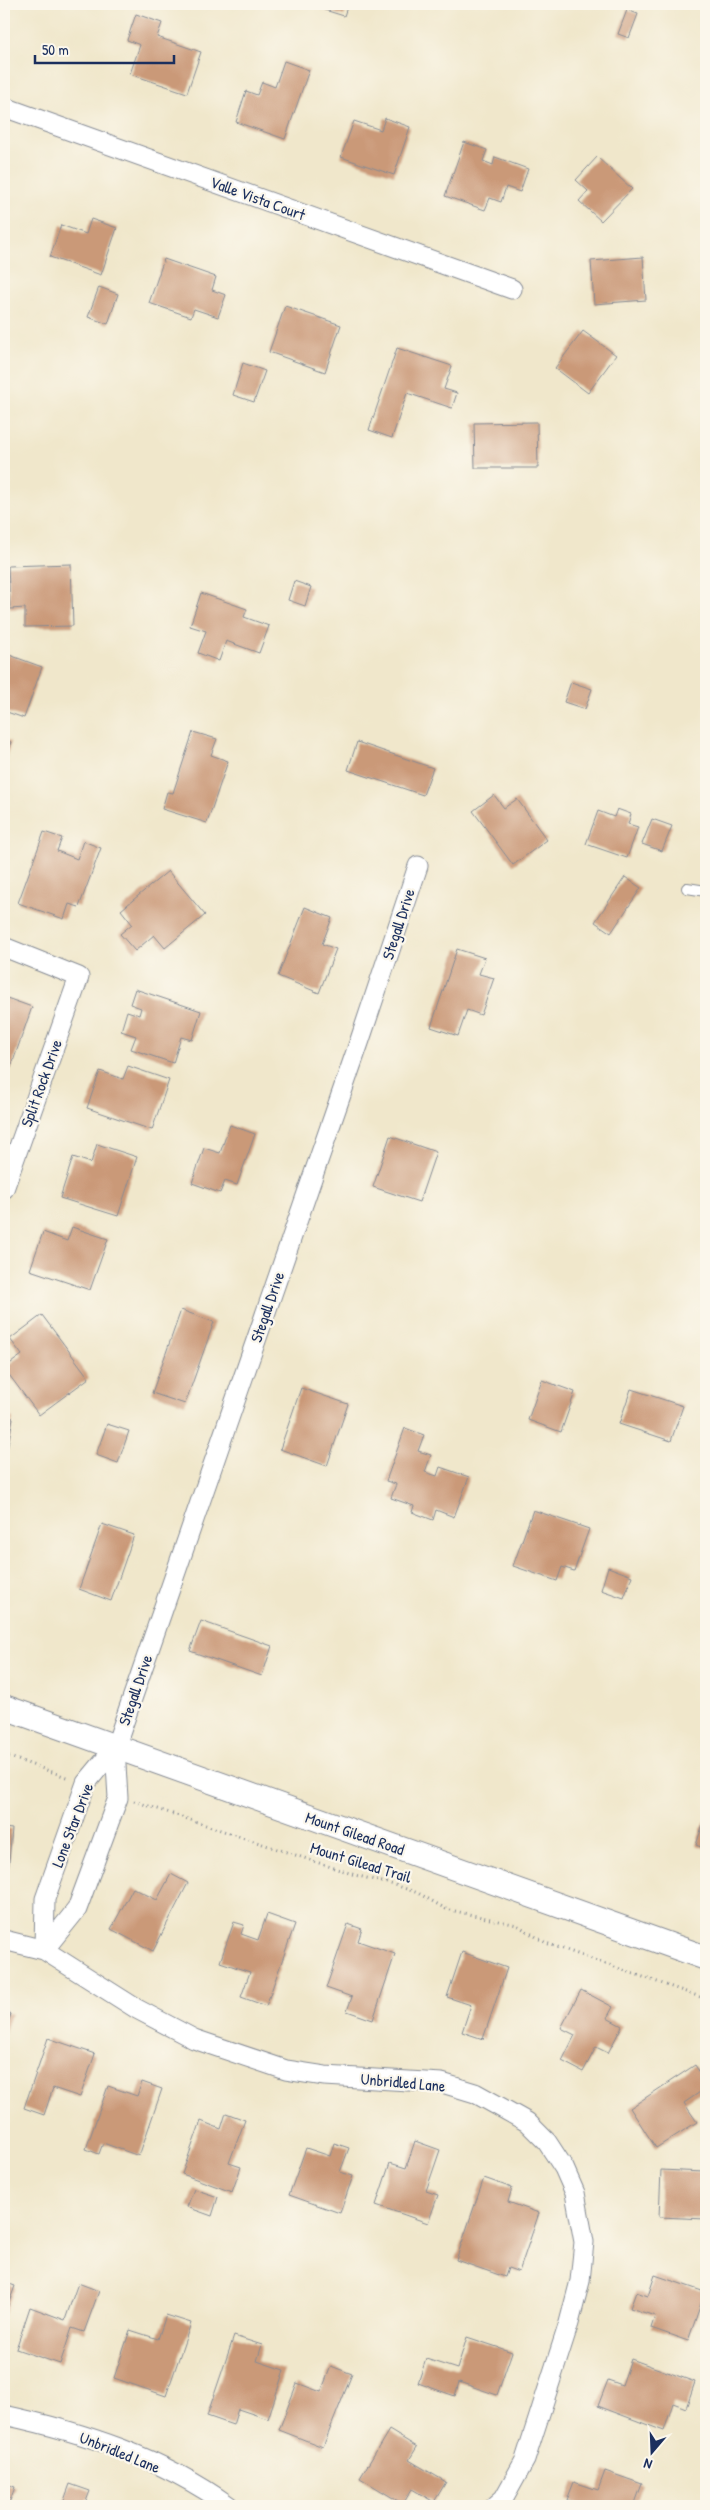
<svg xmlns="http://www.w3.org/2000/svg" width="710" height="2510" font-family="'Patrick Hand',sans-serif">
	<style>
		.building { fill: #ca9978 }
		.lines { fill: none; stroke-linecap: round; stroke-linejoin: round }
		.service-casing { stroke: #868b94; stroke-width: 12 }
		.minor-casing { stroke: #868b94; stroke-width: 21 }
		.tertiary-casing { stroke: #868b94; stroke-width: 26 }
		.path { stroke: #868b94; stroke-width: 3; stroke-dasharray: 1 4; stroke-linecap: butt }
		.service { stroke: #fff; stroke-width: 10 }
		.minor { stroke: #fff; stroke-width: 19 }
		.tertiary { stroke: #fff; stroke-width: 24 }
		.labels { text-anchor: middle; dominant-baseline: central; stroke-width: 4.5; stroke-linejoin: round; paint-order: stroke }
		.street-label { font-size: 16px; fill: #1b2f5e; stroke: #fbf7ec }
	</style>
	<rect width="100%" height="100%" fill="#fbf7ec"/>
	<filter id="ink" filterUnits="userSpaceOnUse"><feTurbulence type="fractalNoise" baseFrequency=".02" numOctaves="2"/><feDisplacementMap in="SourceGraphic" scale="10" xChannelSelector="R" yChannelSelector="G"/><feConvolveMatrix kernelMatrix="1 2 1 2 8 2 1 2 1" color-interpolation-filters="sRGB"/></filter>
	<filter id="wash" filterUnits="userSpaceOnUse"><feTurbulence type="fractalNoise" baseFrequency=".0096" numOctaves="4" result="noise"/><feDisplacementMap in="SourceGraphic" scale="20" xChannelSelector="R" yChannelSelector="G"/><feGaussianBlur stdDeviation="1.12" result="paint"/><feColorMatrix in="noise" values="0 0 0 0 0 0 0 0 0 0 0 0 0 0 0 0 0 1.4 0 .05"/><feComposite in="paint" operator="in"/></filter>
	<g filter="url(#wash)">
		<rect width="100%" height="100%" fill="#f0e7cb"/>
		<g id="blocks">
			<path class="building" d="M 313,4 L 348,4 L 344,16 L 312,6 Z
				M 627,10 L 638,14 L 629,38 L 618,34 Z
				M 136,14 L 162,23 L 157,37 L 201,52 L 187,93 L 130,74 L 140,45 L 127,40 Z
				M 284,61 L 309,70 L 285,139 L 236,122 L 246,91 L 257,95 L 262,82 L 275,87 Z
				M 385,118 L 410,127 L 394,175 L 341,157 L 354,121 L 381,130 Z
				M 464,142 L 487,150 L 483,161 L 493,165 L 495,157 L 528,169 L 520,192 L 506,187 L 501,202 L 490,198 L 485,210 L 445,196 Z
				M 597,157 L 632,189 L 601,221 L 579,201 L 588,191 L 576,180 Z
				M 91,219 L 117,228 L 101,275 L 50,257 L 61,225 L 86,234 Z
				M 643,257 L 646,300 L 594,304 L 591,261 Z
				M 164,259 L 216,277 L 212,290 L 226,295 L 218,317 L 194,309 L 191,317 L 149,303 Z
				M 99,287 L 118,294 L 108,324 L 88,317 Z
				M 285,306 L 341,325 L 325,372 L 269,352 Z
				M 583,331 L 616,355 L 588,393 L 555,368 Z
				M 397,348 L 452,366 L 444,389 L 457,393 L 452,408 L 407,393 L 392,438 L 369,430 Z
				M 243,363 L 265,371 L 254,402 L 233,395 Z
				M 537,422 L 538,468 L 475,468 L 474,423 Z
				M 71,564 L 73,626 L 25,627 L 25,608 L 10,609 L 8,566 Z
				M 294,581 L 311,587 L 305,606 L 288,600 Z
				M 201,593 L 247,609 L 244,617 L 269,626 L 259,653 L 226,641 L 219,661 L 198,653 L 206,631 L 190,626 Z
				M 4,653 L 42,667 L 24,718 L 4,711 Z
				M 571,682 L 592,689 L 585,709 L 564,702 Z
				M 193,732 L 217,739 L 211,755 L 228,761 L 207,823 L 162,809 L 167,792 L 173,793 Z
				M 4,739 L 11,742 L 4,763 Z
				M 357,742 L 433,768 L 423,795 L 348,770 Z
				M 494,795 L 504,808 L 517,799 L 547,840 L 513,865 L 473,811 Z
				M 617,809 L 631,814 L 628,824 L 638,827 L 627,858 L 586,844 L 598,811 L 614,817 Z
				M 652,819 L 672,826 L 662,851 L 642,844 Z
				M 44,832 L 62,838 L 57,851 L 77,859 L 83,841 L 101,848 L 79,907 L 69,904 L 64,919 L 18,903 Z
				M 168,871 L 205,915 L 165,948 L 154,935 L 135,951 L 120,934 L 132,924 L 121,910 Z
				M 625,877 L 641,888 L 611,933 L 595,922 Z
				M 305,907 L 332,918 L 322,944 L 336,949 L 319,993 L 278,976 Z
				M 457,949 L 485,958 L 479,974 L 494,978 L 481,1015 L 467,1010 L 458,1036 L 431,1027 Z
				M 135,989 L 201,1011 L 192,1040 L 181,1037 L 173,1063 L 131,1049 L 136,1036 L 121,1031 L 127,1011 L 139,1015 L 141,1008 L 130,1004 Z
				M 4,997 L 32,1007 L 10,1070 L 4,1068 Z
				M 128,1066 L 169,1080 L 152,1130 L 87,1108 L 100,1071 L 123,1079 Z
				M 230,1125 L 255,1134 L 237,1185 L 225,1181 L 220,1193 L 192,1183 L 204,1148 L 220,1153 Z
				M 390,1136 L 436,1152 L 419,1202 L 373,1187 Z
				M 97,1144 L 137,1157 L 118,1216 L 60,1198 L 73,1157 L 91,1163 Z
				M 72,1227 L 108,1239 L 90,1290 L 30,1270 L 43,1232 L 67,1241 Z
				M 181,1310 L 214,1322 L 185,1404 L 152,1393 Z
				M 42,1315 L 89,1378 L 39,1415 L 4,1368 L 22,1355 L 10,1339 Z
				M 542,1380 L 575,1392 L 561,1432 L 528,1420 Z
				M 301,1388 L 348,1404 L 327,1466 L 280,1449 Z
				M 631,1389 L 683,1406 L 671,1441 L 619,1424 Z
				M 4,1416 L 13,1418 L 5,1461 L 4,1461 Z
				M 107,1424 L 129,1431 L 118,1463 L 96,1455 Z
				M 405,1428 L 424,1435 L 418,1451 L 431,1455 L 425,1472 L 437,1476 L 440,1467 L 469,1477 L 454,1517 L 436,1510 L 433,1520 L 412,1512 L 414,1506 L 391,1498 L 396,1484 L 386,1481 Z
				M 533,1510 L 589,1529 L 574,1571 L 562,1567 L 557,1581 L 513,1566 Z
				M 102,1524 L 134,1535 L 111,1601 L 79,1589 Z
				M 608,1567 L 632,1576 L 624,1598 L 601,1590 Z
				M 201,1621 L 272,1646 L 262,1676 L 190,1651 Z
				M 704,1821 L 706,1822 L 706,1849 L 696,1845 Z
				M 4,1828 L 12,1829 L 7,1883 L 4,1883 Z
				M 171,1874 L 188,1883 L 153,1951 L 111,1929 L 133,1888 L 157,1900 Z
				M 267,1914 L 295,1924 L 266,2006 L 241,1997 L 250,1972 L 220,1962 L 234,1922 L 244,1925 L 241,1934 L 258,1940 Z
				M 348,1924 L 362,1929 L 358,1941 L 395,1954 L 373,2020 L 347,2011 L 352,1997 L 326,1988 Z
				M 462,1952 L 507,1968 L 483,2039 L 462,2032 L 471,2005 L 447,1997 Z
				M 581,1990 L 613,2007 L 607,2018 L 622,2026 L 608,2053 L 596,2047 L 583,2072 L 562,2061 L 575,2035 L 561,2028 Z
				M 4,2012 L 11,2014 L 4,2034 Z
				M 48,2038 L 95,2054 L 80,2097 L 53,2088 L 44,2115 L 24,2108 Z
				M 695,2065 L 706,2082 L 706,2088 L 684,2103 L 697,2122 L 656,2148 L 630,2108 Z
				M 142,2082 L 162,2089 L 139,2156 L 103,2143 L 99,2154 L 86,2149 L 108,2086 L 137,2096 Z
				M 226,2113 L 245,2120 L 229,2163 L 241,2167 L 232,2192 L 182,2174 L 201,2121 L 221,2129 Z
				M 415,2141 L 440,2150 L 426,2191 L 438,2195 L 428,2223 L 376,2205 L 390,2163 L 406,2168 Z
				M 334,2143 L 349,2148 L 340,2172 L 353,2176 L 340,2213 L 289,2195 L 306,2148 L 330,2156 Z
				M 661,2170 L 704,2172 L 706,2219 L 659,2217 Z
				M 484,2178 L 512,2188 L 508,2202 L 539,2213 L 519,2272 L 508,2268 L 505,2277 L 456,2260 Z
				M 194,2189 L 218,2197 L 212,2216 L 187,2207 Z
				M 655,2275 L 705,2292 L 688,2341 L 651,2328 L 655,2316 L 630,2308 L 636,2292 L 648,2296 Z
				M 4,2282 L 15,2286 L 4,2316 Z
				M 78,2283 L 99,2291 L 84,2332 L 72,2328 L 60,2364 L 16,2349 L 30,2307 L 65,2320 Z
				M 166,2315 L 191,2323 L 166,2396 L 114,2378 L 130,2330 L 158,2339 Z
				M 234,2336 L 262,2345 L 257,2361 L 284,2370 L 268,2419 L 238,2409 L 233,2425 L 207,2416 Z
				M 467,2337 L 512,2352 L 497,2395 L 459,2382 L 455,2396 L 418,2383 L 426,2359 L 457,2369 Z
				M 631,2359 L 695,2382 L 686,2408 L 673,2403 L 664,2431 L 598,2406 L 608,2380 L 622,2385 Z
				M 331,2366 L 352,2374 L 323,2447 L 279,2430 L 297,2383 L 321,2392 Z
				M 389,2430 L 417,2447 L 409,2460 L 446,2482 L 434,2502 L 412,2489 L 403,2504 L 360,2478 Z
				M 605,2471 L 642,2484 L 634,2506 L 584,2506 L 567,2500 L 574,2482 L 598,2490 Z
				M 4,2483 L 15,2487 L 8,2506 L 4,2506 Z
				M 70,2484 L 90,2491 L 85,2504 L 90,2506 L 62,2506 Z"/>
		</g>
	</g>
	<g filter="url(#ink)">
		<use href="#blocks" fill-opacity="0" stroke="#868b94" stroke-width="1"/>
		<g class="lines">
			<defs>
				<path id="service" d="M 687,888 L 706,891"/>
				<path id="minor" d="M 4,107 L 512,289
					M 4,947 L 79,977 L 4,1189
					M 4,1940 L 44,1950 L 137,2009 L 194,2039 L 286,2070 L 325,2076 L 442,2083 L 475,2093 L 502,2108 L 527,2122 L 547,2142 L 564,2168 L 575,2193 L 584,2242 L 580,2281 L 569,2323 L 525,2460 L 504,2498 L 495,2506
					M 44,1950 L 45,1899 L 86,1783 L 115,1748 L 360,1040 L 418,866
					M 44,1950 L 77,1909 L 118,1798 L 115,1748
					M 4,2415 C 83,2432 163,2458 229,2506"/>
				<path id="tertiary" d="M 4,1707 L 706,1958"/>
			</defs>
			<use href="#service" class="service-casing"/>
			<use href="#minor" class="minor-casing"/>
			<use href="#tertiary" class="tertiary-casing"/>
			<path class="path" d="M 4,1755 L 69,1778
				M 134,1801 L 355,1875 L 398,1886 L 418,1893 L 446,1909 L 517,1925 L 546,1943 L 706,1999"/>
			<use href="#service" class="service"/>
			<use href="#minor" class="minor"/>
			<use href="#tertiary" class="tertiary"/>
		</g>
	</g>
	<g class="labels">
		<g class="street-label">
			<text transform="translate(258 198) rotate(20)">Valle Vista Court</text>
			<text transform="translate(398 924) rotate(-72)">Stegall Drive</text>
			<text transform="translate(41 1083) rotate(-70)">Split Rock Drive</text>
			<text transform="translate(267 1307) rotate(-71)">Stegall Drive</text>
			<text transform="translate(135 1690) rotate(-71)">Stegall Drive</text>
			<text transform="translate(72 1825) rotate(-69)">Lone Star Drive</text>
			<text transform="translate(355 1833) rotate(19)">Mount Gilead Road</text>
			<text transform="translate(361 1862) rotate(17)">Mount Gilead Trail</text>
			<text transform="translate(403 2082) rotate(5)">Unbridled Lane</text>
			<text transform="translate(120 2452) rotate(22)">Unbridled Lane</text>
		</g>
	</g>
	<rect width="710" height="2510" fill="none" stroke="#fbf7ec" stroke-width="20"/>
	<g transform="translate(652 2452) rotate(199)" stroke="#fbf7ec" stroke-width="4" paint-order="stroke">
	<path d="M0-4L9 19L0 12L-9 19Z" fill="#1b2f5e"/>
	<text y="-8" font-size="14" font-weight="bold" text-anchor="middle" fill="#1b2f5e">N</text>
	</g>
	<path d="M35 55v8h139v-8" fill="none" stroke="#1b2f5e" stroke-width="2.5"/>
	<text x="42" y="55" font-size="15" fill="#1b2f5e" stroke="#fbf7ec" stroke-width="4" paint-order="stroke">50 m</text>
</svg>
